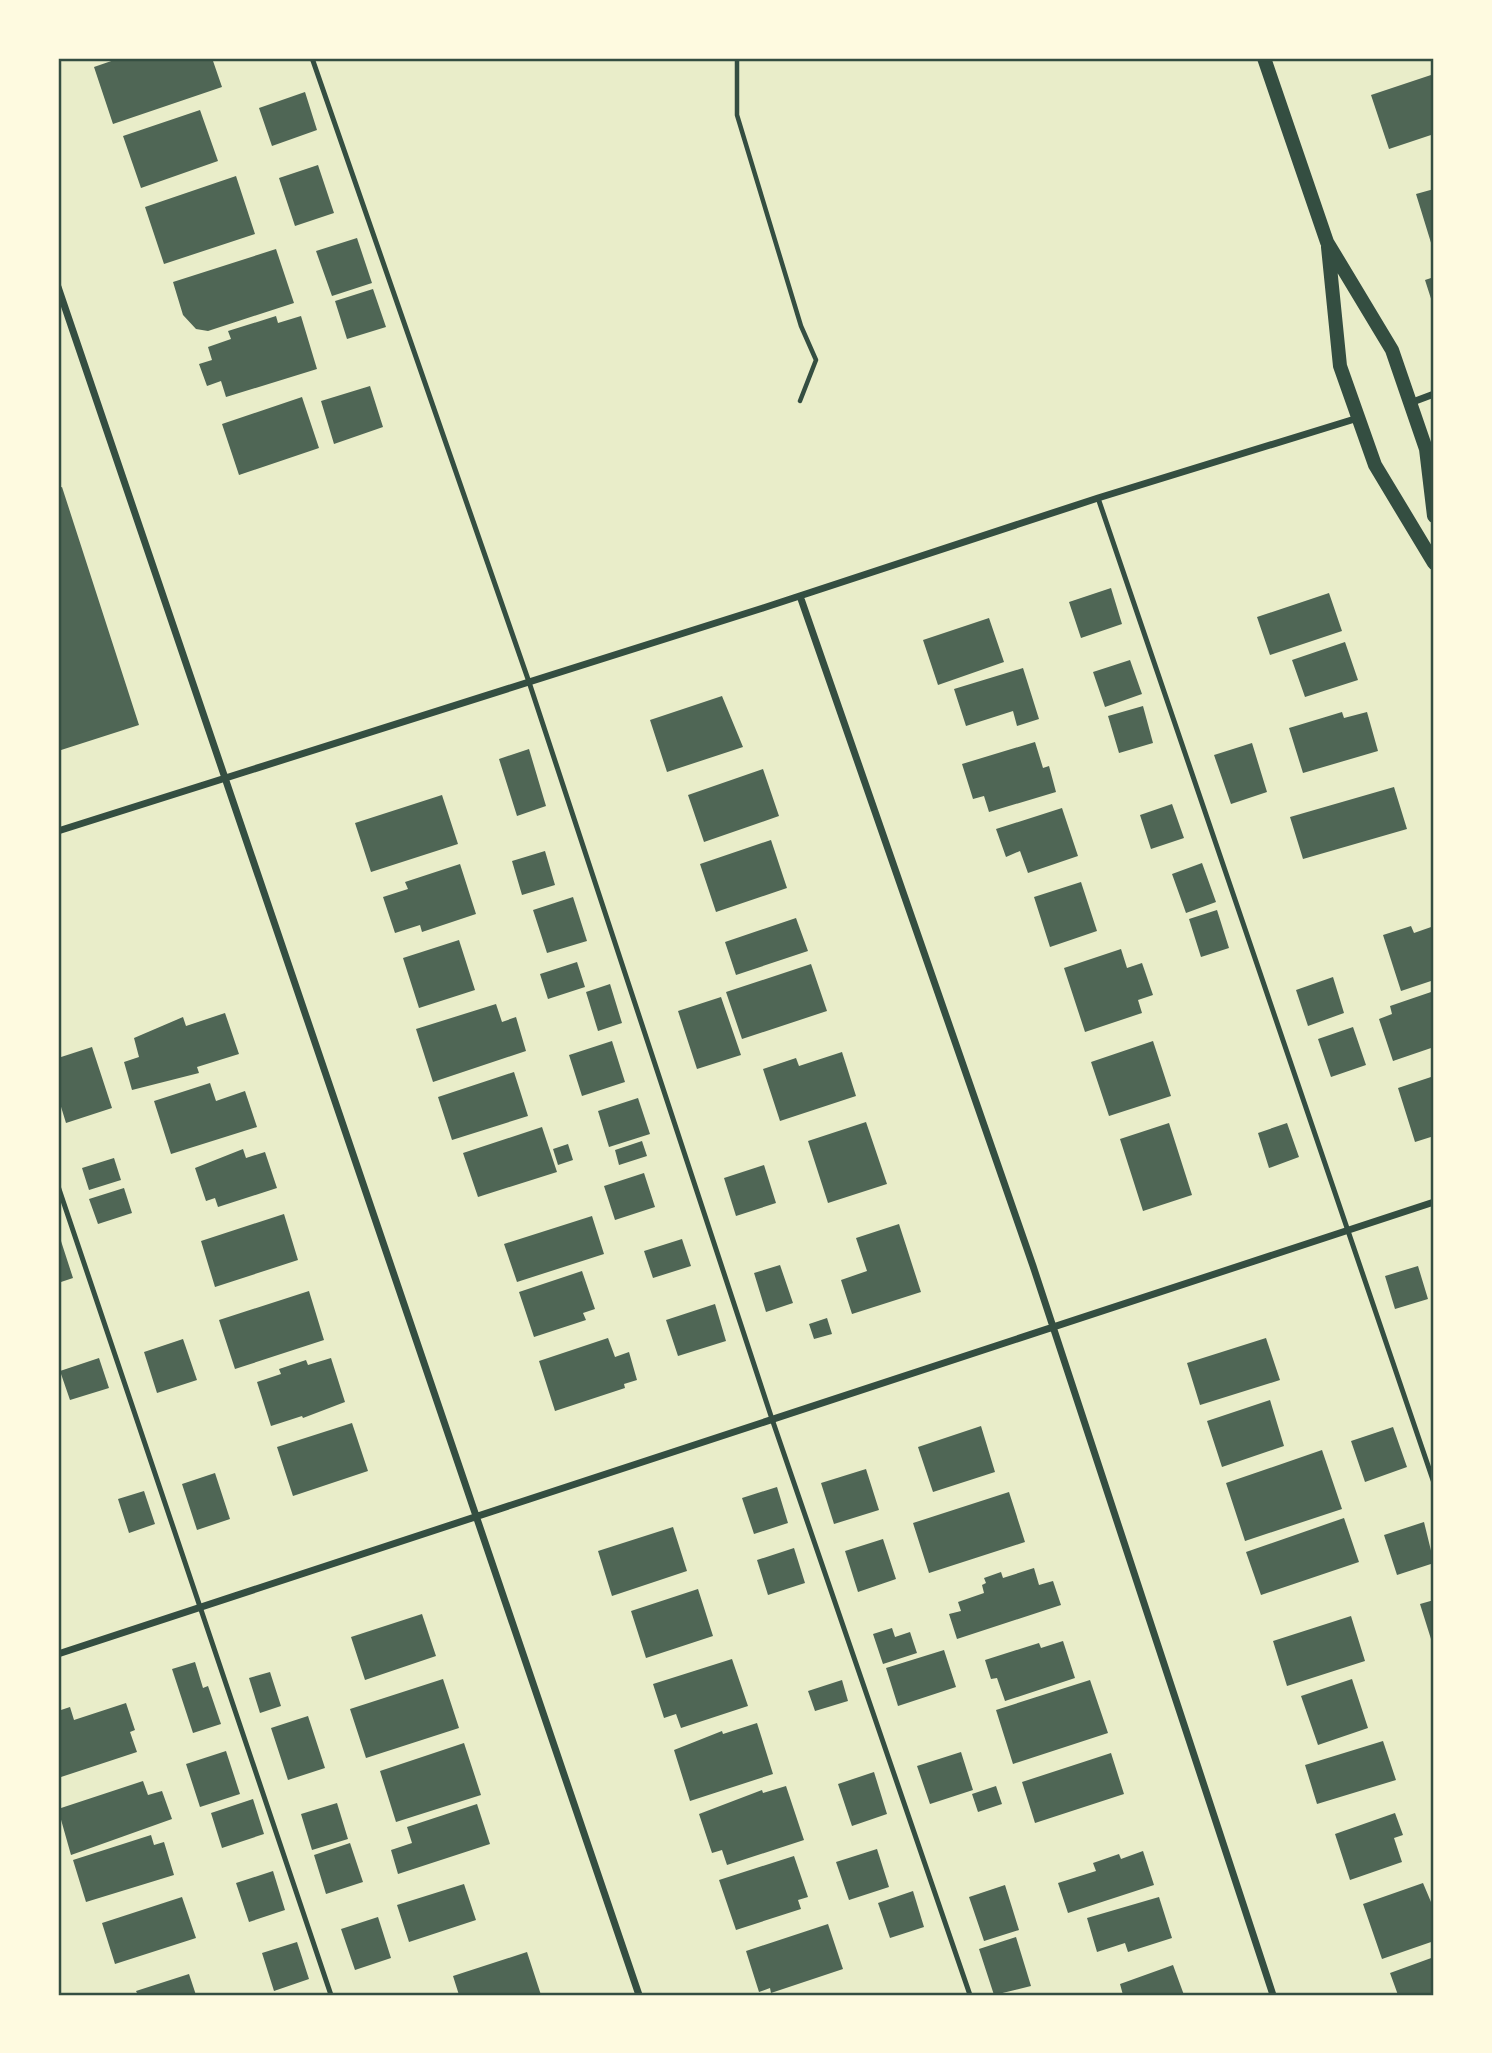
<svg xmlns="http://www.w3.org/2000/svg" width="1492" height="2053" font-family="'PT Serif',serif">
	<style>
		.building { fill: #4f6655 }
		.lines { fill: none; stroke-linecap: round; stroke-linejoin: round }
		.path { stroke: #344e41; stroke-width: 4.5 }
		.service { stroke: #344e41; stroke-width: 5 }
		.minor { stroke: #344e41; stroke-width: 7 }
		.secondary { stroke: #344e41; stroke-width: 14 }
		.neatline { fill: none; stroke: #344e41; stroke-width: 2.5 }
	</style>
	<rect width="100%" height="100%" fill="#e9edc9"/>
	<path class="building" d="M 120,58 L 212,58 L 222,87 L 113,124 L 94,67 Z
		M 1434,74 L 1434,134 L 1389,149 L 1371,95 Z
		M 305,92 L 317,130 L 272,146 L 259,108 Z
		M 200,110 L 218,161 L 141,188 L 123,136 Z
		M 318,165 L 334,213 L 295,226 L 279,178 Z
		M 236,176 L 255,234 L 164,264 L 145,207 Z
		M 1434,189 L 1434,245 L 1432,246 L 1416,194 Z
		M 357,238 L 372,283 L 332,296 L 316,251 Z
		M 276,249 L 294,303 L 208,331 L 196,329 L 183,315 L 173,282 Z
		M 1434,277 L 1434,308 L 1425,280 Z
		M 373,289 L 386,327 L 347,339 L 335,301 Z
		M 276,316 L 278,323 L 301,316 L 317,369 L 226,397 L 221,381 L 207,386 L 199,364 L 212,360 L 208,347 L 231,339 L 228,331 Z
		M 370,386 L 383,427 L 334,444 L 321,401 Z
		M 302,397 L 319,448 L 239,475 L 222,424 Z
		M 62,487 L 139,725 L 58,751 L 58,488 Z
		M 1111,588 L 1122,624 L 1081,638 L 1069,602 Z
		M 1329,593 L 1342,631 L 1270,655 L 1257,617 Z
		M 989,618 L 1004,662 L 938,685 L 923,640 Z
		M 1345,642 L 1358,680 L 1305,697 L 1292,660 Z
		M 1130,660 L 1142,694 L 1105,707 L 1093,672 Z
		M 1023,668 L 1039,719 L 1017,726 L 1013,711 L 966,726 L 954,689 Z
		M 722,696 L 743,747 L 667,772 L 650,720 Z
		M 1143,706 L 1153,743 L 1119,753 L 1108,716 Z
		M 1342,712 L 1344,718 L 1367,712 L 1378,751 L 1303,773 L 1289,728 Z
		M 1035,742 L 1043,768 L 1049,766 L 1056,792 L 989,812 L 984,796 L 973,799 L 962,764 Z
		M 1252,743 L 1267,792 L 1231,804 L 1214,755 Z
		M 529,749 L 546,806 L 517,816 L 499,759 Z
		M 763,769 L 779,816 L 704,842 L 688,795 Z
		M 1394,787 L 1407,829 L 1303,859 L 1290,817 Z
		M 442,795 L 458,844 L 371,872 L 355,823 Z
		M 1172,804 L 1184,838 L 1151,849 L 1140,815 Z
		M 1062,808 L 1078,856 L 1028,873 L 1020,851 L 1006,857 L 996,829 Z
		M 771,840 L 787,888 L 716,912 L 700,864 Z
		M 545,851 L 555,885 L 522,895 L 512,861 Z
		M 1202,863 L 1216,902 L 1186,913 L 1172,874 Z
		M 460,864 L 476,914 L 422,932 L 420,925 L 395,933 L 383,897 L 408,889 L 405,882 Z
		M 1081,882 L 1097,931 L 1050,947 L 1034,897 Z
		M 573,897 L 587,941 L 547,953 L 533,910 Z
		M 1217,910 L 1229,948 L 1201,957 L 1189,919 Z
		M 796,918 L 808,951 L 736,975 L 725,942 Z
		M 1411,926 L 1414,933 L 1434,926 L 1434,980 L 1401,991 L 1383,935 Z
		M 459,940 L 475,990 L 419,1008 L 403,958 Z
		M 1121,949 L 1127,968 L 1142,963 L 1153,995 L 1138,1000 L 1142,1013 L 1085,1032 L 1064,968 Z
		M 577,962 L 585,987 L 548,999 L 540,974 Z
		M 811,964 L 827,1011 L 742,1039 L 726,992 Z
		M 1333,977 L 1344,1013 L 1308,1026 L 1296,990 Z
		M 610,984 L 622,1023 L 598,1031 L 586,992 Z
		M 1434,991 L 1434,1047 L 1393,1061 L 1379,1019 L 1392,1014 L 1390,1006 Z
		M 721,997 L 741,1055 L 697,1069 L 678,1011 Z
		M 496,1004 L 502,1022 L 516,1017 L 526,1051 L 433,1082 L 416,1029 Z
		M 225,1013 L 239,1054 L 197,1067 L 199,1073 L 132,1090 L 124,1062 L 139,1057 L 134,1038 L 183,1017 L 186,1026 Z
		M 1353,1027 L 1366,1065 L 1331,1077 L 1318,1039 Z
		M 612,1041 L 625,1082 L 582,1096 L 569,1055 Z
		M 1153,1041 L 1171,1096 L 1109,1116 L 1091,1062 Z
		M 92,1047 L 112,1108 L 66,1123 L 58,1097 L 58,1058 Z
		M 842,1052 L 856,1096 L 780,1121 L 763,1069 L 796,1058 L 799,1066 Z
		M 514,1072 L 528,1116 L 452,1140 L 438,1097 Z
		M 1434,1076 L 1434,1136 L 1415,1142 L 1398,1088 Z
		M 210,1083 L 216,1101 L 245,1091 L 257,1127 L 171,1154 L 154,1101 Z
		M 638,1098 L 650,1134 L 609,1147 L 598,1111 Z
		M 866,1122 L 887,1184 L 828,1203 L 808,1141 Z
		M 1169,1123 L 1192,1195 L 1143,1211 L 1120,1139 Z
		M 1287,1123 L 1299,1157 L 1269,1168 L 1258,1133 Z
		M 542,1127 L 557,1172 L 478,1197 L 463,1153 Z
		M 642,1141 L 647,1156 L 619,1165 L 615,1150 Z
		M 568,1144 L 573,1160 L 558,1165 L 553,1149 Z
		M 243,1149 L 246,1158 L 265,1152 L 277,1188 L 218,1207 L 215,1198 L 206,1201 L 195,1168 Z
		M 114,1158 L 121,1180 L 89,1190 L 82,1168 Z
		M 764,1165 L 776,1203 L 736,1216 L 724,1178 Z
		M 644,1173 L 655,1207 L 615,1220 L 604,1186 Z
		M 124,1188 L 132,1213 L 98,1224 L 89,1199 Z
		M 284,1214 L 298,1260 L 215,1287 L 201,1241 Z
		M 592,1216 L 604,1254 L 517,1282 L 504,1244 Z
		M 899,1224 L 921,1292 L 852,1314 L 841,1280 L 867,1271 L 856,1238 Z
		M 682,1239 L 691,1266 L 653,1278 L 644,1251 Z
		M 61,1241 L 73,1278 L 58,1283 L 58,1242 Z
		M 780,1265 L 793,1303 L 766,1312 L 754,1273 Z
		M 1418,1266 L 1428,1299 L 1395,1309 L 1385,1276 Z
		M 582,1271 L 595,1309 L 583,1313 L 586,1320 L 534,1337 L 519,1292 Z
		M 309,1291 L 324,1340 L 235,1369 L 219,1320 Z
		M 715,1304 L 726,1341 L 678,1356 L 666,1320 Z
		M 827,1318 L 832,1334 L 814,1339 L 809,1324 Z
		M 608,1338 L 615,1357 L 629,1352 L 637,1380 L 624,1384 L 625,1388 L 555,1411 L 539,1361 Z
		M 1266,1338 L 1280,1380 L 1200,1405 L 1187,1363 Z
		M 183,1339 L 197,1380 L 157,1393 L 144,1352 Z
		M 99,1358 L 109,1388 L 70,1400 L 60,1371 Z
		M 331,1358 L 345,1402 L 303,1418 L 302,1416 L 271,1426 L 257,1382 L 281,1374 L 279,1369 L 306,1360 L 308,1365 Z
		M 1270,1400 L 1284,1446 L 1222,1467 L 1207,1421 Z
		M 352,1423 L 368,1471 L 293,1496 L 277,1447 Z
		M 981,1426 L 995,1472 L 933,1492 L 918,1447 Z
		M 1393,1427 L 1407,1467 L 1365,1482 L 1351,1441 Z
		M 1322,1450 L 1342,1509 L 1245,1541 L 1226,1483 Z
		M 866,1469 L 879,1510 L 834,1524 L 821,1483 Z
		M 215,1473 L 230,1519 L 197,1530 L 182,1484 Z
		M 777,1487 L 788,1523 L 754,1534 L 742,1498 Z
		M 144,1491 L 155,1524 L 129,1533 L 118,1499 Z
		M 1009,1492 L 1025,1542 L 929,1573 L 913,1523 Z
		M 1344,1518 L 1359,1562 L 1261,1595 L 1246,1552 Z
		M 1424,1522 L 1434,1563 L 1397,1575 L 1384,1535 Z
		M 673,1527 L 687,1571 L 612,1596 L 598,1551 Z
		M 883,1539 L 896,1579 L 858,1592 L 845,1551 Z
		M 794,1548 L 805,1583 L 768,1595 L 757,1560 Z
		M 1034,1568 L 1039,1585 L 1053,1581 L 1061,1605 L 957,1639 L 949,1614 L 961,1611 L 958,1602 L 984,1593 L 982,1585 L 986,1583 L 984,1578 L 1001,1572 L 1003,1578 Z
		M 698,1589 L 713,1636 L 646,1658 L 631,1611 Z
		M 1434,1600 L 1434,1638 L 1431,1639 L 1420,1604 Z
		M 422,1614 L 436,1656 L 365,1680 L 351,1637 Z
		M 1351,1616 L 1365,1661 L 1287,1686 L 1273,1641 Z
		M 892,1628 L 895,1637 L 910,1632 L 917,1653 L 883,1664 L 873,1634 Z
		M 1063,1641 L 1075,1678 L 1005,1701 L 997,1678 L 991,1679 L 985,1660 L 1039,1643 L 1041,1648 Z
		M 944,1650 L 956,1687 L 898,1706 L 886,1668 Z
		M 732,1659 L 748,1706 L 681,1728 L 676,1714 L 664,1718 L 653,1684 Z
		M 195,1662 L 203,1688 L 208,1686 L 221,1724 L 193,1733 L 172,1669 Z
		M 270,1672 L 281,1706 L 260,1713 L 249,1678 Z
		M 443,1679 L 459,1728 L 366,1758 L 350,1709 Z
		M 1352,1679 L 1368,1728 L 1318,1745 L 1301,1696 Z
		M 842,1680 L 848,1701 L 815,1711 L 808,1691 Z
		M 1090,1680 L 1108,1733 L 1013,1764 L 996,1710 Z
		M 126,1703 L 135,1730 L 130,1732 L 137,1752 L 58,1778 L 58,1711 L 70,1707 L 74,1720 Z
		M 308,1716 L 325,1768 L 288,1780 L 271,1728 Z
		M 757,1723 L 773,1774 L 690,1801 L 674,1750 L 722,1731 L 723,1734 Z
		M 1383,1741 L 1396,1780 L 1317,1804 L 1305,1765 Z
		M 464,1743 L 481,1795 L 396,1822 L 380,1771 Z
		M 226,1751 L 240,1794 L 200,1807 L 186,1764 Z
		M 961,1752 L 973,1790 L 930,1804 L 917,1766 Z
		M 1111,1753 L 1124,1794 L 1035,1823 L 1022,1782 Z
		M 874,1772 L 887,1814 L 852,1826 L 838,1784 Z
		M 143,1781 L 148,1795 L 162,1791 L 172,1819 L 71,1855 L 58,1809 Z
		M 786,1786 L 804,1840 L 727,1865 L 722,1850 L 712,1853 L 699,1814 L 762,1790 L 763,1793 Z
		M 996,1786 L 1002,1804 L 978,1812 L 972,1794 Z
		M 253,1799 L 264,1834 L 222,1848 L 211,1813 Z
		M 337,1803 L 348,1839 L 312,1850 L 301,1814 Z
		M 477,1804 L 490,1844 L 398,1874 L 391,1850 L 412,1843 L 407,1827 Z
		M 1395,1813 L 1403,1835 L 1394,1838 L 1402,1862 L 1350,1880 L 1335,1834 Z
		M 151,1835 L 154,1845 L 164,1842 L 174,1875 L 86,1902 L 73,1860 Z
		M 350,1843 L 363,1882 L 326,1894 L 314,1855 Z
		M 877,1849 L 889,1887 L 849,1900 L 836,1862 Z
		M 1143,1851 L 1154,1885 L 1068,1913 L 1058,1883 L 1096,1871 L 1093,1863 L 1119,1854 L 1121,1859 Z
		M 794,1856 L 808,1897 L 798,1900 L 801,1909 L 736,1930 L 719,1880 Z
		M 273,1871 L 285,1910 L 249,1922 L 236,1883 Z
		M 1423,1883 L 1431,1902 L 1434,1901 L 1434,1941 L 1382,1959 L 1363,1904 Z
		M 464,1884 L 476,1920 L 409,1942 L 397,1905 Z
		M 1005,1885 L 1019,1930 L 984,1941 L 969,1897 Z
		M 913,1891 L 924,1927 L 890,1938 L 878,1903 Z
		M 182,1897 L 196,1938 L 115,1964 L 102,1923 Z
		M 1159,1897 L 1172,1938 L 1128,1952 L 1125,1943 L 1097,1952 L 1087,1918 Z
		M 378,1917 L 391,1958 L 355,1970 L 341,1929 Z
		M 828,1924 L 843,1969 L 771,1993 L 770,1988 L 759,1992 L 746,1951 Z
		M 1016,1937 L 1031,1986 L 994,1995 L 979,1949 Z
		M 297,1942 L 309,1979 L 274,1991 L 262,1953 Z
		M 527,1952 L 541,1995 L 459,1995 L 453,1976 Z
		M 1434,1957 L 1434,1995 L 1398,1995 L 1390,1973 Z
		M 1173,1965 L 1184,1995 L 1123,1995 L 1120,1984 Z
		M 189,1974 L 196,1995 L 138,1995 L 136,1991 Z"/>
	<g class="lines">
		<path class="path" d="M 737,58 L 737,115 L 801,326 L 816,360 L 800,401"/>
		<path class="service" d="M 312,58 L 529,682 L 772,1419 L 970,1995
			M 1098,498 L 1434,1483
			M 58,1186 L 331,1995"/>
		<path class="minor" d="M 58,287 L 639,1995
			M 1410,403 L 1434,394
			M 800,596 L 1033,1266 L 1273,1995
			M 58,831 L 763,608 L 1098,498 L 1358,418
			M 58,1654 L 1434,1202"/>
		<path class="secondary" d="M 1264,58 L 1327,242 L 1392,350 L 1426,449 L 1434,516
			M 1328,247 L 1340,366 L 1375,465 L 1434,563"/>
	</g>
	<rect width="1492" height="2053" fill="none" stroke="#fefae0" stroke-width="119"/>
	<rect x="60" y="60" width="1372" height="1934" class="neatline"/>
</svg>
